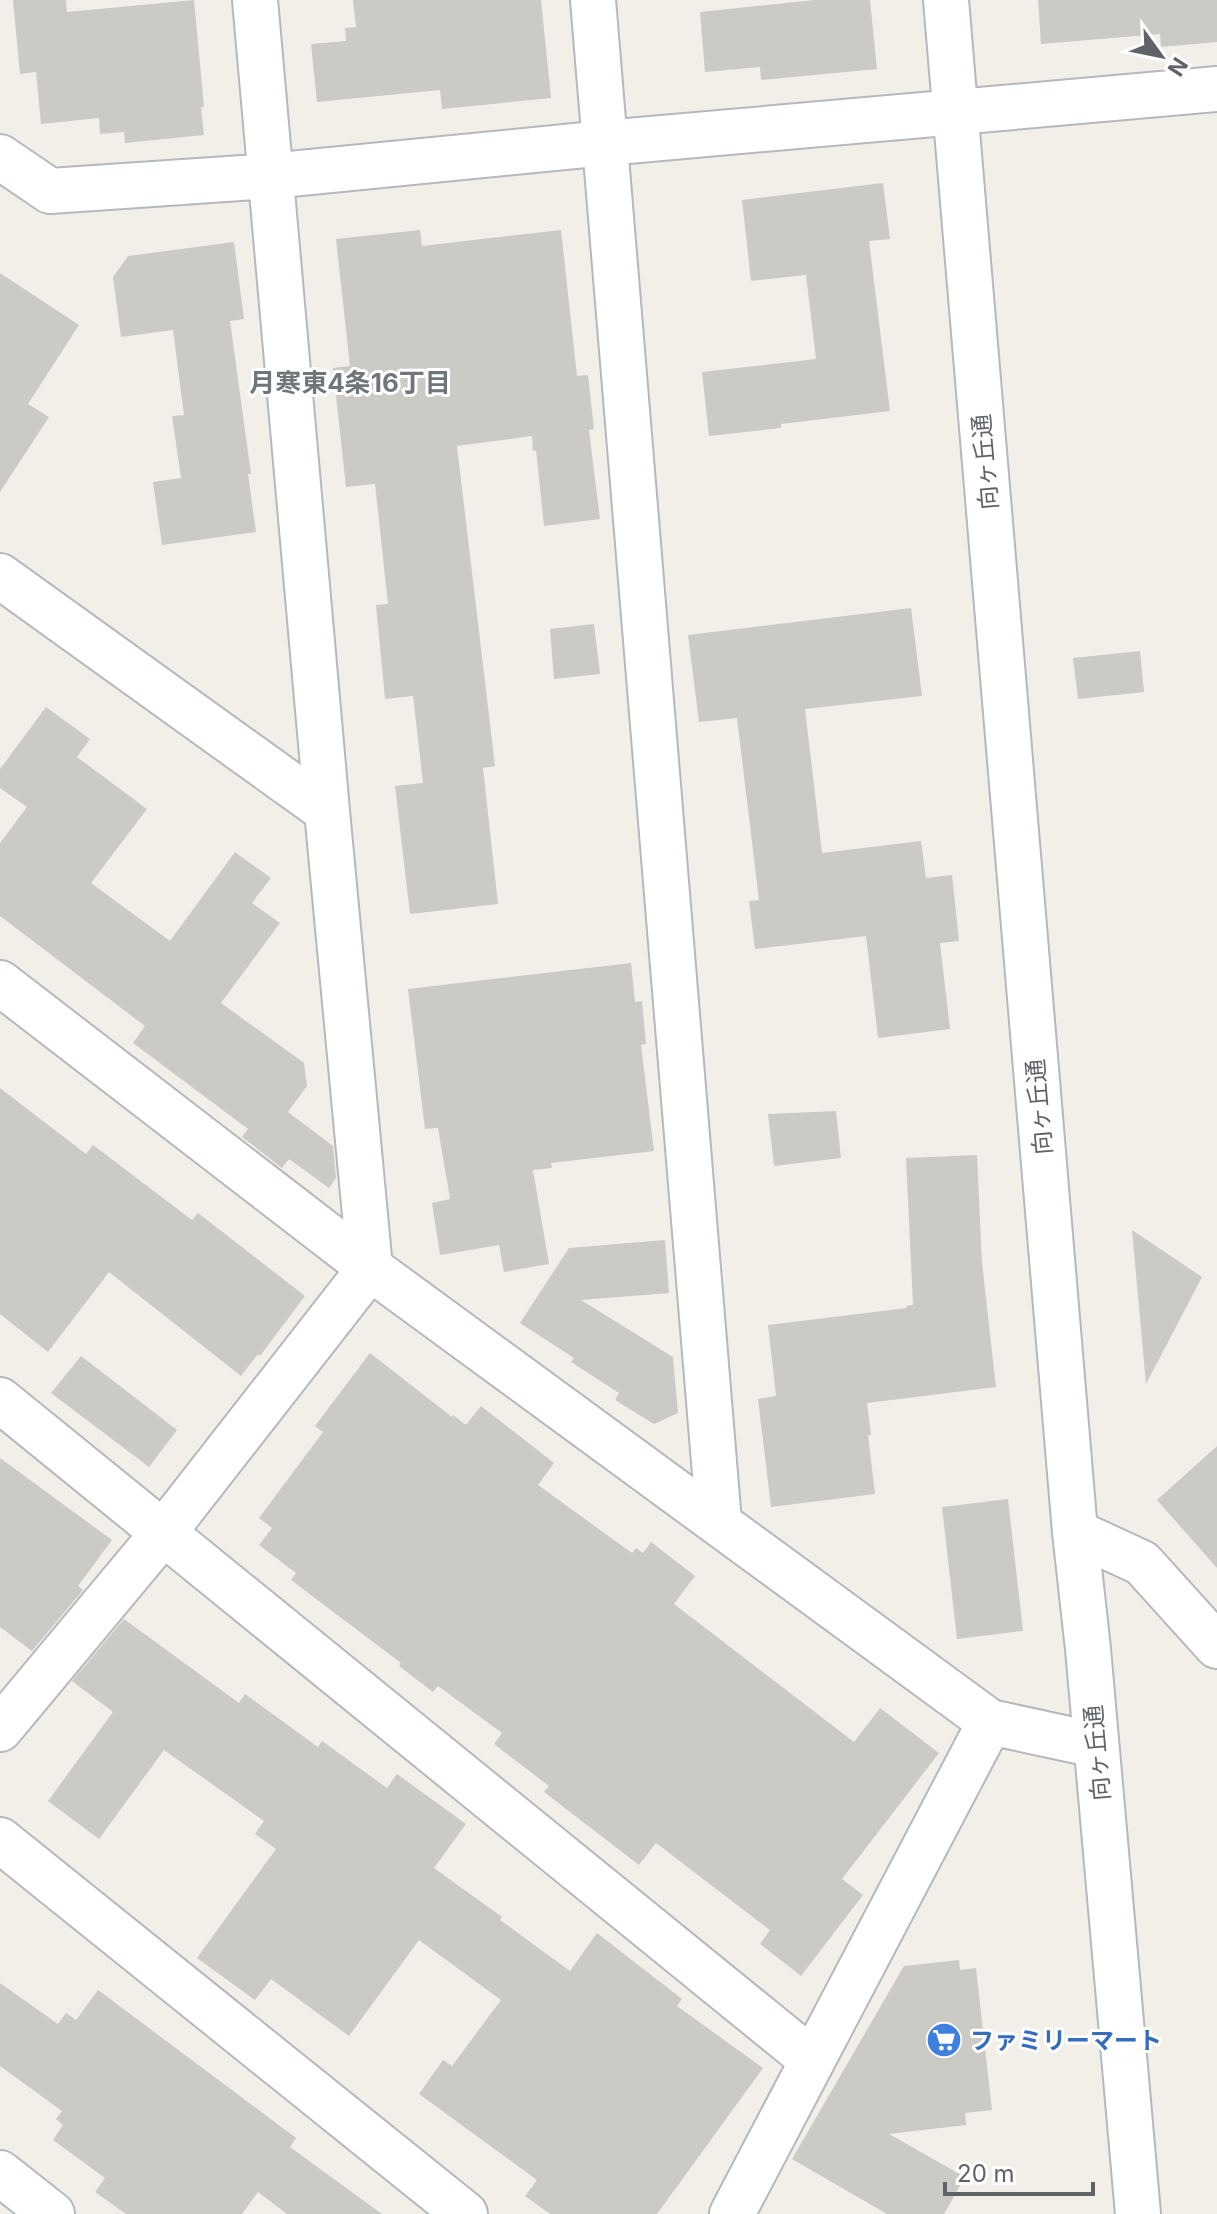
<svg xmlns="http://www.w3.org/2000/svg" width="1217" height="2214" font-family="Inter,'Noto Sans JP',sans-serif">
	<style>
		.building { fill: #cccac5 }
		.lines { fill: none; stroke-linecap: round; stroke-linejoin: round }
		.minor-casing { stroke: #b5b8bc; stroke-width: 48 }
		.tertiary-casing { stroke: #b5b8bc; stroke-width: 48 }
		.minor { stroke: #fff; stroke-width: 44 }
		.tertiary { stroke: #fff; stroke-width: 44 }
		.labels { text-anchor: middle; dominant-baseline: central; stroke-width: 6; stroke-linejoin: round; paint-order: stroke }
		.street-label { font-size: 24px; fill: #5f6368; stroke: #fff }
		.shop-label { font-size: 24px; font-weight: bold; fill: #366cbe; stroke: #fff; text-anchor: start }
		.neighbourhood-label { font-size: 26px; font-weight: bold; fill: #70757a; stroke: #fff }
	</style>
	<rect width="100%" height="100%" fill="#f1efe8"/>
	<path class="building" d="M 13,0 L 66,0 L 67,12 L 194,0 L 204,107 L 201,107 L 204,135 L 125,143 L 124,132 L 100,134 L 99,118 L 41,124 L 36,72 L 20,74 Z
		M 353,0 L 541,0 L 551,98 L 442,109 L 440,90 L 317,102 L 311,44 L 346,41 L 345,28 L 356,27 Z
		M 815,0 L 870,0 L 877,69 L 761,80 L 760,67 L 705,72 L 700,12 Z
		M 1038,0 L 1217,0 L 1217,42 L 1161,47 L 1160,34 L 1041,44 Z
		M 883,183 L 890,239 L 869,241 L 890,411 L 781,424 L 781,428 L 709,436 L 702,372 L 816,359 L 806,275 L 751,281 L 742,200 Z
		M 420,230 L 422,246 L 561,230 L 577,376 L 588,375 L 594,429 L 589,430 L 600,519 L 544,526 L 536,450 L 533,451 L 532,436 L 457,446 L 495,766 L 483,768 L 498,904 L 410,914 L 395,786 L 423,783 L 413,696 L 385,699 L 376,605 L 388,604 L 375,484 L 346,487 L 333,368 L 350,366 L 336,239 Z
		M 234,242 L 244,319 L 230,321 L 251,474 L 248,474 L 256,532 L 162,545 L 153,482 L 181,478 L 172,416 L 184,415 L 173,330 L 121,337 L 113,277 L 128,256 Z
		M 0,273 L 79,325 L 28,404 L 49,417 L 0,492 Z
		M 911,608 L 922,696 L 805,709 L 822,853 L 921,841 L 926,878 L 952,875 L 959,941 L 940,943 L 950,1029 L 878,1038 L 866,936 L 755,949 L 749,901 L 759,900 L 737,718 L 699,722 L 688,635 Z
		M 594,624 L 600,674 L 554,679 L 550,629 Z
		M 1140,651 L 1144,692 L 1078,699 L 1073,658 Z
		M 46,707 L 90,739 L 77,757 L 147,809 L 91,883 L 170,941 L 235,852 L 271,878 L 252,903 L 280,923 L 221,1003 L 304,1063 L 307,1086 L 288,1112 L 333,1146 L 336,1178 L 329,1188 L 289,1159 L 282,1168 L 242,1137 L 248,1129 L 133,1043 L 145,1026 L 0,916 L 0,843 L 27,807 L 0,788 L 0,769 Z
		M 631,963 L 635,1002 L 642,1001 L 646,1044 L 641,1045 L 654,1151 L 551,1163 L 552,1168 L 533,1170 L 549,1264 L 504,1272 L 499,1245 L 440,1255 L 432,1203 L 450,1199 L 438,1128 L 425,1129 L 408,989 Z
		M 0,1088 L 86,1154 L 93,1145 L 192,1220 L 198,1213 L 305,1296 L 260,1356 L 258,1354 L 241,1376 L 109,1272 L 48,1352 L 0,1314 Z
		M 836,1111 L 841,1158 L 774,1166 L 768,1114 Z
		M 977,1155 L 982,1263 L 996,1387 L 867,1403 L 871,1435 L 868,1435 L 875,1494 L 771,1507 L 758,1399 L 776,1396 L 768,1325 L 907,1308 L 906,1306 L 913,1305 L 906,1158 Z
		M 1132,1230 L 1202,1277 L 1146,1384 Z
		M 665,1240 L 669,1293 L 581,1300 L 673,1357 L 678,1413 L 654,1424 L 615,1400 L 619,1393 L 571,1362 L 574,1358 L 520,1323 L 569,1248 Z
		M 370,1353 L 452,1417 L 453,1415 L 466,1425 L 481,1406 L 554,1463 L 538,1485 L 632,1553 L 636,1548 L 643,1553 L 651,1542 L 695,1576 L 674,1604 L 854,1742 L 880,1708 L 939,1753 L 842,1879 L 863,1895 L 801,1976 L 760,1944 L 770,1930 L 656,1843 L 639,1865 L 544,1792 L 549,1786 L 494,1744 L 502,1733 L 438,1686 L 433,1692 L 399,1666 L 401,1663 L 291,1580 L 296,1573 L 259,1545 L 272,1528 L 259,1518 L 323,1432 L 315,1426 Z
		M 81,1356 L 177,1430 L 149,1467 L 51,1393 Z
		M 1217,1446 L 1217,1568 L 1157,1500 Z
		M 0,1458 L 112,1540 L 78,1586 L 83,1590 L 32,1651 L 0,1627 Z
		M 1008,1499 L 1023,1631 L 957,1639 L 942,1507 Z
		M 124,1619 L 239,1703 L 245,1694 L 318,1747 L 322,1741 L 387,1788 L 397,1774 L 466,1824 L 434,1868 L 502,1917 L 500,1920 L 570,1971 L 597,1933 L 682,1999 L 677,2006 L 763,2068 L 657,2214 L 550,2214 L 525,2196 L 537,2180 L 419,2094 L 443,2060 L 452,2066 L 501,2000 L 419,1940 L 349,2036 L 271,1979 L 255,2000 L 197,1958 L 276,1849 L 255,1834 L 264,1821 L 164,1750 L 99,1839 L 48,1801 L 113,1712 L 72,1681 Z
		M 959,1960 L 960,1970 L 976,1968 L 992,2110 L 965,2113 L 966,2125 L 889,2134 L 965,2177 L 944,2214 L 887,2214 L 792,2159 L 904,1966 Z
		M 0,1983 L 58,2024 L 66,2013 L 76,2020 L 98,1990 L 296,2138 L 290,2147 L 382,2214 L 287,2214 L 258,2192 L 242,2214 L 126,2214 L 95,2192 L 105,2178 L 53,2140 L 63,2125 L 56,2119 L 62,2111 L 0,2066 Z"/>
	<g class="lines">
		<defs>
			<path id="minor" d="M 593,0 L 719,1522
				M 0,157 L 50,191 L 270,176 L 605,143 L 1217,89
				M 0,576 L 327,811
				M 0,983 L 370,1268 L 990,1722 L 1096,1745
				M 0,1400 L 812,2060
				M 1075,1532 L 1142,1563 L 1217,1646
				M 0,1729 L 164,1532 L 370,1268 L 327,811 L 255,0
				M 0,1840 L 465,2214
				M 0,2173 L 52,2214
				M 732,2214 L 990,1722"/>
			<path id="tertiary" d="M 946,0 L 1075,1532 L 1088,1649 L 1138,2214"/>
		</defs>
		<use href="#minor" class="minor-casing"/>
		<use href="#tertiary" class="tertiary-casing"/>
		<use href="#minor" class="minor"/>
		<use href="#tertiary" class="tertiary"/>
	</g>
	<defs>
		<symbol id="supermarket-disc" viewBox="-11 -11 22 22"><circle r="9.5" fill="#3f7fe0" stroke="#fff"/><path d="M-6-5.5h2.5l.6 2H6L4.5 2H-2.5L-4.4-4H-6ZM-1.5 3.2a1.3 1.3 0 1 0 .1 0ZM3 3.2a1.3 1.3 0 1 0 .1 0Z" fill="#fff"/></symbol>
	</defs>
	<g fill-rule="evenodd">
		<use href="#supermarket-disc" x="924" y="2020" width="40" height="40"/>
	</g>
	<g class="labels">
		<g class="street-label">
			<text transform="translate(985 462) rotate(-95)">向ヶ丘通</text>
			<text transform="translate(1039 1107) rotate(-95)">向ヶ丘通</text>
			<text transform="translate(1097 1753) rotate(-95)">向ヶ丘通</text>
		</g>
		<g class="shop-label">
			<text x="970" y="2040">ファミリーマート</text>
		</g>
		<g class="neighbourhood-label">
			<text x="350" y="382">月寒東4条16丁目</text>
		</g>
	</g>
	<g transform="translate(1161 56) rotate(123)" stroke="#ffffff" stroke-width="6" paint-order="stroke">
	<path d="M0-6L14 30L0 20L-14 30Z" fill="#5f6368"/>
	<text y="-12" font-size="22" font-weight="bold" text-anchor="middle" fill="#5f6368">N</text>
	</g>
	<path d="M945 2182v12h148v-12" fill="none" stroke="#5f6368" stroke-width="4"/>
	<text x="957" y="2182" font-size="24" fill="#5f6368" stroke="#ffffff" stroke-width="6" paint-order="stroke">20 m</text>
</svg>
